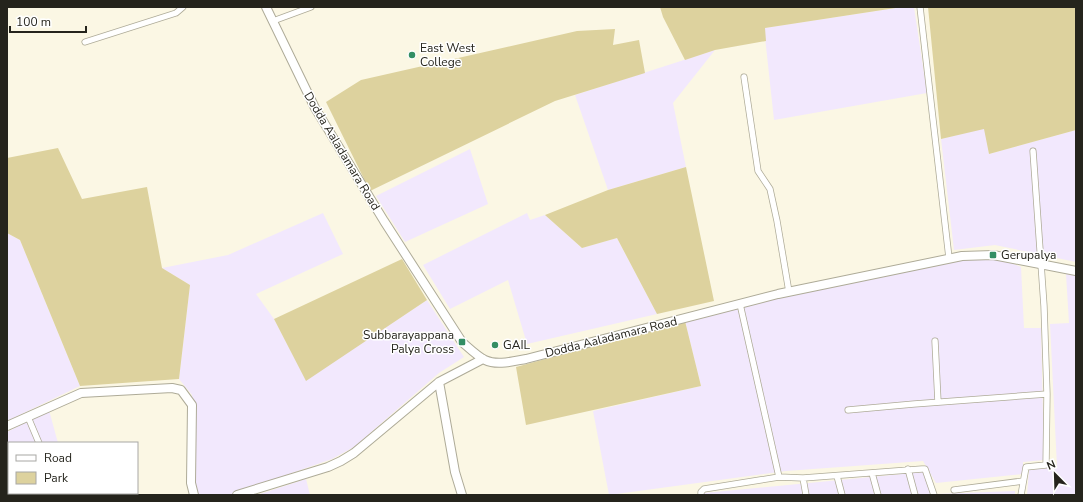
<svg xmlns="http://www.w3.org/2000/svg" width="1083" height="502" font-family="'Nunito Sans',sans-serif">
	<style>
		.industrial { fill: #f2e8fd }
		.green { fill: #ddd29e }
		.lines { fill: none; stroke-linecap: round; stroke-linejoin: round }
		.street-casing { stroke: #aeab98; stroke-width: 7 }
		.secondary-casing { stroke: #aeab98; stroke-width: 10 }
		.street { stroke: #fff; stroke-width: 5.5 }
		.secondary { stroke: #fff; stroke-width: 8 }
		.poi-dot { fill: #338e65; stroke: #fff; stroke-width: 1.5 }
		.labels { text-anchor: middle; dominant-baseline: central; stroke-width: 3; stroke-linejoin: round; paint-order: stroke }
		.poi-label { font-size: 12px; fill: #25241c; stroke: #fff; text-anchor: start }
		.street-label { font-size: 12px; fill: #25241c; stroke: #fff }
	</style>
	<rect width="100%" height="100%" fill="#fbf7e4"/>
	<path class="industrial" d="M 903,7 L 914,7 L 927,93 L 774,120 L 764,28 Z
		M 715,50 L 673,103 L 686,167 L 608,190 L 575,95 Z
		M 985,128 L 989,154 L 1076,130 L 1076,262 L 995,245 L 954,250 L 941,139 Z
		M 470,149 L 488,204 L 405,242 L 376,196 Z
		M 323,213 L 343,254 L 256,294 L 274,319 L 306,380 L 427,300 L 464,357 L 439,373 L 354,447 L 332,459 L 229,495 L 197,495 L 195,490 L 192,395 L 179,379 L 190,285 L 162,268 L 228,255 Z
		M 527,213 L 530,220 L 545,215 L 582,248 L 617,238 L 657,314 L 527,344 L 508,280 L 450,309 L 423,265 Z
		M 7,233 L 20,240 L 80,386 L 7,421 Z
		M 999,258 L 1021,267 L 1024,328 L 1041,328 L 1044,460 L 1023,462 L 1023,474 L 936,483 L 923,461 L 786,471 L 609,495 L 593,411 L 701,386 L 685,321 L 771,300 L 965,259 Z
		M 1066,274 L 1076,275 L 1076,495 L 1027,495 L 1029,470 L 1057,467 L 1050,324 L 1069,323 Z
		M 49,410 L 58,443 L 9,443 L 9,493 L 124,493 L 125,495 L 7,495 L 7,432 Z
		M 923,472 L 935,494 L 1015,491 L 1015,495 L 704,495 L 704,493 Z
		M 306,479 L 310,495 L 257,495 Z"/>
	<path class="green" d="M 660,7 L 902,7 L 765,28 L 766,41 L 715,50 L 685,60 L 663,17 Z
		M 928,7 L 1076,7 L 1076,130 L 989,154 L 984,129 L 941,139 Z
		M 615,29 L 613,45 L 639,40 L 645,73 L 555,101 L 370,191 L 326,102 L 361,80 L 577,31 Z
		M 58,148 L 82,199 L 147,187 L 162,268 L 190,285 L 179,379 L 80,386 L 20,240 L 7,233 L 7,158 Z
		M 686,167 L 714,301 L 657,314 L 617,238 L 582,248 L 545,215 L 608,190 Z
		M 402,259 L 427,300 L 306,381 L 274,319 Z
		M 685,321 L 701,386 L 526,425 L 516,367 Z"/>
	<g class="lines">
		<defs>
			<path id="street" d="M 920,7 L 949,258
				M 273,21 L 311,7
				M 85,42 L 176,13 L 183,7
				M 744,77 L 758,171 L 770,189 L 777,221 L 789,292
				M 740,304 L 779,477
				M 935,341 L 938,402
				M 848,410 L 914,404 L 1047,394
				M 28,417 L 39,443
				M 908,469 L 915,495
				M 872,473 L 878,495
				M 837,476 L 842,495
				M 803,478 L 806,495
				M 954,490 L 1023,481
				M 117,493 L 117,495
				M 51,495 L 59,493 L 60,495
				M 62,495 L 67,493
				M 701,495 L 701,492 L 704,489 L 779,477 L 803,478 L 922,469 L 925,469 L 934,495
				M 1021,495 L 1026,467 L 1046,465 L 1047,394 L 1044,306 L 1033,151"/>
			<path id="secondary" d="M 266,7 L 315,108 L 384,221 L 462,342 C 469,348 477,356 485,360 C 497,366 514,361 526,359 L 778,294 L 962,256 L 993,255 L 1076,271
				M 439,382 L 455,472 L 462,495
				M 7,426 L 81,393 L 172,388 L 181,390 L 192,405 L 191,483 L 194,495
				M 237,495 L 328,467 L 341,461 L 354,453 L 439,382 L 483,359"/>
		</defs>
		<use href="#street" class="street-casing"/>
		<use href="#secondary" class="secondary-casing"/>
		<use href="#street" class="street"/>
		<use href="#secondary" class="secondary"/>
	</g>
	<g class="poi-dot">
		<circle cx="412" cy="55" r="4"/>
		<rect x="989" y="251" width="8" height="8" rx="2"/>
		<rect x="458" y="338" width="8" height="8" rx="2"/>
		<circle cx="495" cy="345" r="4"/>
	</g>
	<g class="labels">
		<g class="poi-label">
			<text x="420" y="48">East West<tspan x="420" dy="14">College</tspan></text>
			<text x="1001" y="255">Gerupalya</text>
			<text x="454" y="335" text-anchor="end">Subbarayappana<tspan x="454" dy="14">Palya Cross</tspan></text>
			<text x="503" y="345">GAIL</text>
		</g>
		<g class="street-label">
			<text transform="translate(342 151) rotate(59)">Dodda Aaladamara Road</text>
			<text transform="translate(611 337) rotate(-14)">Dodda Aaladamara Road</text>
		</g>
	</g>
	<rect width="1083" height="502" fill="none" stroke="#25241c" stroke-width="16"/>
	<rect x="8" y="442" width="130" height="52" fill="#ffffff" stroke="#a8a7a4"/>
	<rect x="16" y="455" width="20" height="6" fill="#ffffff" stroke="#a8a7a4"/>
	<text x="44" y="462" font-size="12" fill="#25241c">Road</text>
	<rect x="16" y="472" width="20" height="12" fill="#ddd29e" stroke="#a8a7a4"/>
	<text x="44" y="482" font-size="12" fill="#25241c">Park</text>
	<g transform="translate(1055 474) rotate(337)" stroke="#ffffff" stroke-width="3" paint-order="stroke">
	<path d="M0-3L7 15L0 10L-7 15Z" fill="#25241c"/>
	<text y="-6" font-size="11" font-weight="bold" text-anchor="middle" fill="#25241c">N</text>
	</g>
	<path d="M10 26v6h76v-6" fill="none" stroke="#25241c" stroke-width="2"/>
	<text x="16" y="26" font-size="12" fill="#25241c" stroke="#ffffff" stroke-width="3" paint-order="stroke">100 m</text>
</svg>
